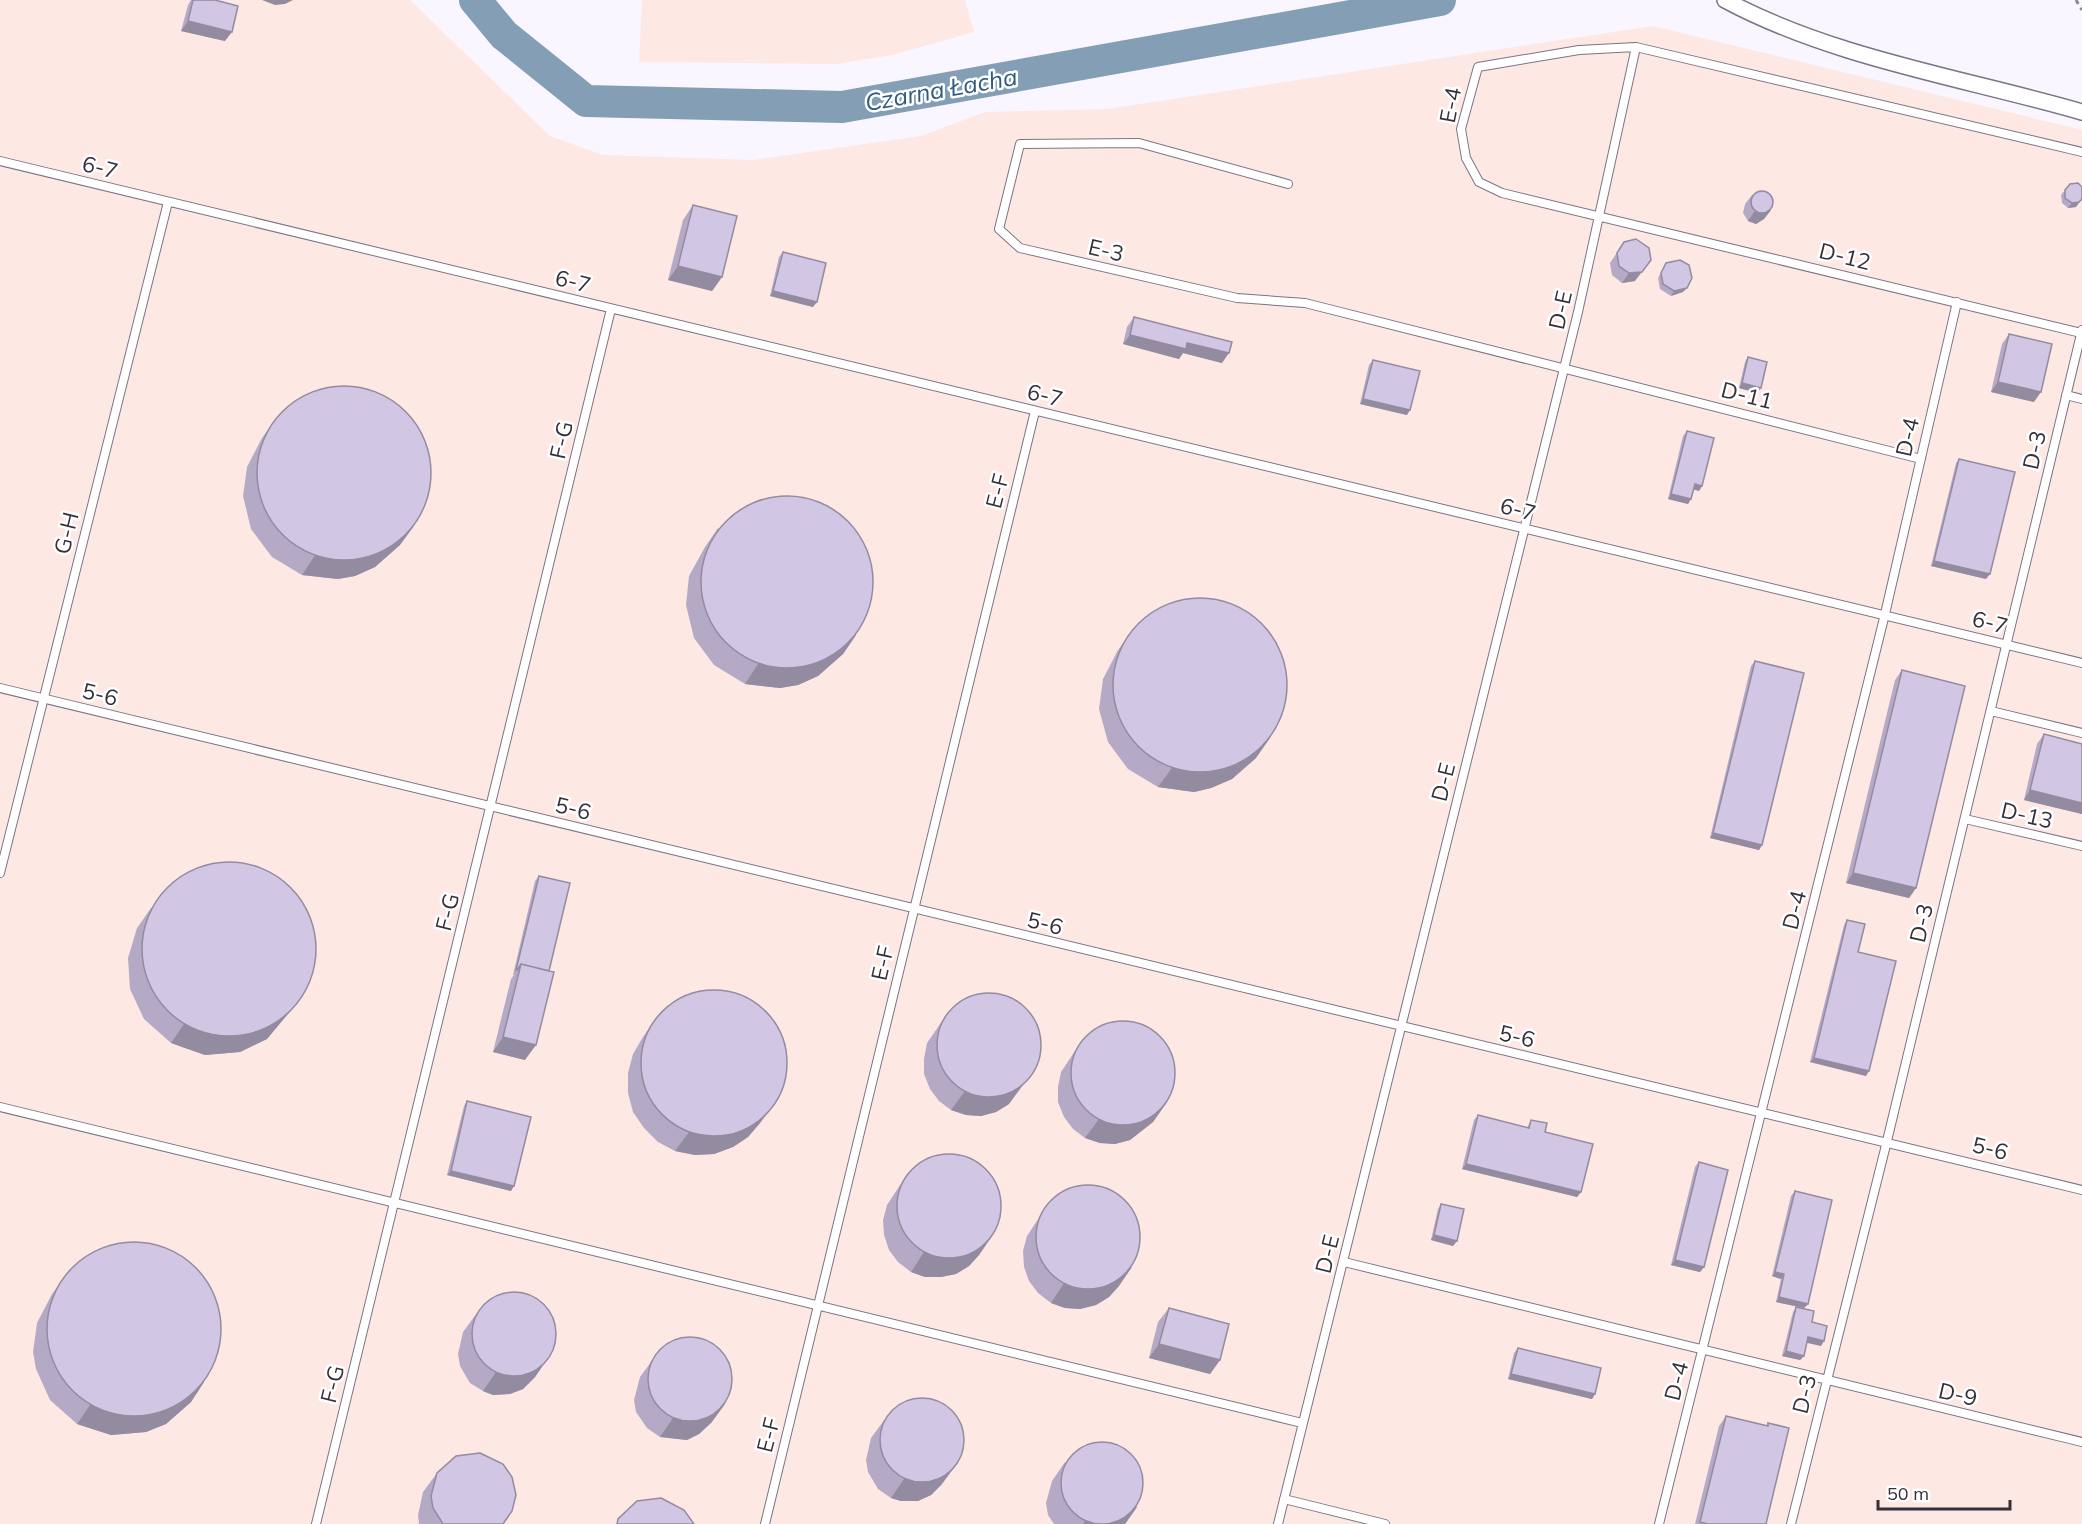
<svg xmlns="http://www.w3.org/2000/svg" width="2082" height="1524" font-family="Mulish,sans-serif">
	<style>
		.industrial { fill: #fee8e4 }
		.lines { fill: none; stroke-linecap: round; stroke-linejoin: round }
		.river { stroke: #849eb5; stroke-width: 32 }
		.lane-casing { stroke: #7b7487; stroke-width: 10 }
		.street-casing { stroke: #7b7487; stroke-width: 18 }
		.path { stroke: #8d8a93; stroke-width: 3; stroke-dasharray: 4.5 4.5; stroke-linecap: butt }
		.lane { stroke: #fff; stroke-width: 8 }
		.street { stroke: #fff; stroke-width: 15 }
		.wall { fill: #b5aac5 }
		.shaded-wall { fill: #938ba0 }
		.building { fill: #d2c6e5; stroke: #938ba0; stroke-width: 1.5 }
		.labels { text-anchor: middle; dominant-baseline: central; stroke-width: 5; stroke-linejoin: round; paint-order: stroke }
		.street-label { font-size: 22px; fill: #333039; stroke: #fff }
		.water-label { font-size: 24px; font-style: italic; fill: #315c7f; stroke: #fff }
	</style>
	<rect width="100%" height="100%" fill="#f9f6ff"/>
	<path class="industrial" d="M 0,0 L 410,0 L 550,136 L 603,155 L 754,160 L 921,136 L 985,112 L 1107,109 L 1653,26 L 2082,130 L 2082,1524 L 0,1524 Z
		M 642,0 L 965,0 L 974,32 L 892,55 L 836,64 L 639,62 Z"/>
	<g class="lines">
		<path class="river" d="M 475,0 L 504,35 L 586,101 L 842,107 L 1440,0"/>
		<defs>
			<path id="lane" d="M 0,161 L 2082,663
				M 1288,184 L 1139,143 L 1020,144 L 999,229 L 1020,248 L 1237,298 L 1305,303 L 1921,459
				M 2081,333 L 1502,193 L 1479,182 L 1466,158 L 1461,129 L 1478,67 L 1579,50 L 1636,47 L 2082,152
				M 2066,395 L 2082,399
				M 0,688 L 2082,1190
				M 1991,711 L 2082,733
				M 1965,819 L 2082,846
				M 0,873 L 168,202
				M 0,1107 L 1302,1423
				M 1344,1262 L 2082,1442
				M 1284,1499 L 1385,1524
				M 316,1524 L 611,309
				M 765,1524 L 1035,411
				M 1278,1524 L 1578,312 L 1636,47
				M 1659,1524 L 1885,614 L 1957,302
				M 1791,1524 L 1887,1141 L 2082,330"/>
			<path id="street" d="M 1725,0 C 1833,58 1964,78 2082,112"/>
		</defs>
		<use href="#lane" class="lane-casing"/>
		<use href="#street" class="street-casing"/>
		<path class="path" d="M 2076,0 L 2082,10"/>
		<use href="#lane" class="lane"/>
		<use href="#street" class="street"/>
	</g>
	<path class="wall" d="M 191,0 L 215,0 L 225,41 L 181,31 L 188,5 Z
		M 2070,184 L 2076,207 L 2068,208 L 2062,203 L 2061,195 Z
		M 1752,195 L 1771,210 L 1764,219 L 1756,224 L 1748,221 L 1743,213 L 1745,204 Z
		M 693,205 L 722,277 L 712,291 L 668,280 L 683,220 Z
		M 1624,242 L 1635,281 L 1622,283 L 1612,275 L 1610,263 Z
		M 783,252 L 813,307 L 770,296 L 779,257 Z
		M 1666,263 L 1683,292 L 1671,296 L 1660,289 L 1658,278 Z
		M 1134,317 L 1222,363 L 1183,353 L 1179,359 L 1123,344 L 1127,327 Z
		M 2009,334 L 2034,402 L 1991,392 L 2002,344 Z
		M 1748,357 L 1757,393 L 1739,388 L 1745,362 Z
		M 1373,360 L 1407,415 L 1360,404 L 1369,365 Z
		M 276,419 L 400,545 L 375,567 L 355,576 L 338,579 L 302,575 L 272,557 L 251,529 L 243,496 L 247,467 L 262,438 Z
		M 1687,431 L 1702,486 L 1699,491 L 1694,489 L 1691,499 L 1688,504 L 1668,499 L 1683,436 Z
		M 1959,459 L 1986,579 L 1931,566 L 1956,463 Z
		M 718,528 L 856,635 L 843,654 L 818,676 L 798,685 L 780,688 L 745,684 L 714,665 L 694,638 L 686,605 L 689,576 L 705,547 Z
		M 1132,631 L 1256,758 L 1232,779 L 1211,788 L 1194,792 L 1158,787 L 1128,769 L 1108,742 L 1099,709 L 1103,679 L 1118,650 Z
		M 1755,661 L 1762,845 L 1759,850 L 1710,838 L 1751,666 Z
		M 1902,670 L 1916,888 L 1909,898 L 1846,883 L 1895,680 Z
		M 2044,734 L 2082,744 L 2082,814 L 2024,800 L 2037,744 Z
		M 539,876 L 525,1060 L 493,1052 L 511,979 L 514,975 L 513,975 L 535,881 Z
		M 151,908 L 292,1009 L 267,1039 L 240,1052 L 205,1055 L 171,1043 L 144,1019 L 130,989 L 128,958 L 137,928 Z
		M 1847,920 L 1858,952 L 1866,1076 L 1810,1062 L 1844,925 Z
		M 949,1011 L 1009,1104 L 996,1112 L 981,1116 L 966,1115 L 951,1110 L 939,1101 L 930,1089 L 924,1074 L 924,1059 L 927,1043 Z
		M 656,1018 L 774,1104 L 760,1123 L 748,1137 L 733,1147 L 714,1154 L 695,1155 L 675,1151 L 658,1142 L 644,1128 L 633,1112 L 628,1093 L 628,1073 L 633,1054 L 643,1037 Z
		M 1083,1039 L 1167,1102 L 1153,1122 L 1130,1140 L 1115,1144 L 1100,1143 L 1085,1138 L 1073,1129 L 1064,1117 L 1058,1102 L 1058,1087 L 1061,1072 Z
		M 467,1101 L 511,1191 L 447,1175 L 464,1106 Z
		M 1478,1115 L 1527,1128 L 1531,1120 L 1545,1132 L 1581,1192 L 1577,1197 L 1462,1169 L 1474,1120 Z
		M 1699,1162 L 1704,1267 L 1700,1272 L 1671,1265 L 1695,1167 Z
		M 908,1173 L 992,1236 L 979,1255 L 969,1266 L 956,1274 L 941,1277 L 925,1277 L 911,1272 L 898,1262 L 889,1250 L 884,1235 L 883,1220 L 887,1205 Z
		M 1795,1191 L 1808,1304 L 1804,1308 L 1776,1302 L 1781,1279 L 1772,1276 L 1791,1196 Z
		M 1048,1204 L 1119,1286 L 1109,1297 L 1096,1305 L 1080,1309 L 1065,1308 L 1051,1303 L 1038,1293 L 1029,1281 L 1024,1267 L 1023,1251 L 1027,1236 Z
		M 1441,1204 L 1453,1246 L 1431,1240 L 1438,1209 Z
		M 66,1275 L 204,1382 L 191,1402 L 166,1424 L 146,1432 L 111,1435 L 77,1424 L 50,1400 L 36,1369 L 33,1352 L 37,1323 L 52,1294 Z
		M 1796,1307 L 1821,1346 L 1807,1343 L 1804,1356 L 1800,1360 L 1782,1356 L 1793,1312 Z
		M 1169,1308 L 1220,1360 L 1210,1374 L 1149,1358 L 1158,1322 Z
		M 477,1313 L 548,1358 L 535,1377 L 523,1389 L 510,1394 L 493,1395 L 483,1391 L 470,1383 L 460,1366 L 458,1354 L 463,1332 Z
		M 1518,1348 L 1595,1394 L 1592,1399 L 1508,1379 L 1514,1353 Z
		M 654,1358 L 725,1404 L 711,1423 L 699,1434 L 687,1440 L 660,1437 L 647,1428 L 636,1412 L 634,1400 L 640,1377 Z
		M 1726,1416 L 1766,1426 L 1768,1423 L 1766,1524 L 1695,1524 L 1719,1426 Z
		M 885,1419 L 942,1484 L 931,1495 L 918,1501 L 901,1501 L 891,1498 L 878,1489 L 868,1472 L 866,1460 L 871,1438 Z
		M 1065,1462 L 1137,1507 L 1125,1524 L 1054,1524 L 1048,1515 L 1046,1503 L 1052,1481 Z
		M 437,1473 L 503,1524 L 419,1524 L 418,1515 L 423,1492 Z"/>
	<path class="shaded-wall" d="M 262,0 L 293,0 L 285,4 L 275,5 Z
		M 188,21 L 232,32 L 225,41 L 181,31 Z
		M 2082,199 L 2076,207 L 2068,208 L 2072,203 Z
		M 1771,210 L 1764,219 L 1756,224 L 1748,221 L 1754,212 Z
		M 1651,260 L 1635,281 L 1622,283 L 1629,273 Z
		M 678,266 L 722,277 L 712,291 L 668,280 Z
		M 1687,288 L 1683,292 L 1671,296 L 1674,291 Z
		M 773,291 L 817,302 L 813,307 L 770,296 Z
		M 1130,335 L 1187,343 L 1229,353 L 1222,363 L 1183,353 L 1179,359 L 1123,344 Z
		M 1998,382 L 2041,392 L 2034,402 L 1991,392 Z
		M 1742,383 L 1761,388 L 1757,393 L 1739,388 Z
		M 1363,399 L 1410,410 L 1407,415 L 1360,404 Z
		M 1695,484 L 1702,486 L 1699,491 L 1692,489 Z
		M 1671,494 L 1691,499 L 1688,504 L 1668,499 Z
		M 414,526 L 400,545 L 375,567 L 355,576 L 338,579 L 302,575 L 315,555 Z
		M 1934,561 L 1990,574 L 1986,579 L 1931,566 Z
		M 856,635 L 843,654 L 818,676 L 798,685 L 780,688 L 745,684 L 758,664 Z
		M 1270,738 L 1256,758 L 1232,779 L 1211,788 L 1194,792 L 1158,787 L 1172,768 Z
		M 2030,790 L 2082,803 L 2082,814 L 2024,800 Z
		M 1713,833 L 1762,845 L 1759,850 L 1710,838 Z
		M 1853,873 L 1916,888 L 1909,898 L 1846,883 Z
		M 306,990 L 292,1009 L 267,1039 L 240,1052 L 205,1055 L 171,1043 L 184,1024 Z
		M 503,1037 L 536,1045 L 525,1060 L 493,1052 Z
		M 1814,1058 L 1869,1071 L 1866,1076 L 1810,1062 Z
		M 1023,1085 L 1009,1104 L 996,1112 L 981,1116 L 966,1115 L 951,1110 L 965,1091 Z
		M 1167,1102 L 1153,1122 L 1130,1140 L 1115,1144 L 1100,1143 L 1085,1138 L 1099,1119 Z
		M 774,1104 L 760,1123 L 748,1137 L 733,1147 L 714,1154 L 695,1155 L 675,1151 L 689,1132 Z
		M 1466,1164 L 1581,1192 L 1577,1197 L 1462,1169 Z
		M 451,1171 L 514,1186 L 511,1191 L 447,1175 Z
		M 1434,1235 L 1457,1241 L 1453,1246 L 1431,1240 Z
		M 992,1236 L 979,1255 L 969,1266 L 956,1274 L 941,1277 L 925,1277 L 911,1272 L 924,1252 Z
		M 1675,1260 L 1704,1267 L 1700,1272 L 1671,1265 Z
		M 1132,1267 L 1119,1286 L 1109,1297 L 1096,1305 L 1080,1309 L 1065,1308 L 1051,1303 L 1064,1283 Z
		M 1775,1272 L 1784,1274 L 1781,1279 L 1772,1276 Z
		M 1779,1297 L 1808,1304 L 1804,1308 L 1776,1302 Z
		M 1808,1337 L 1824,1341 L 1821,1346 L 1805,1342 Z
		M 1159,1344 L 1220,1360 L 1210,1374 L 1149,1358 Z
		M 1786,1351 L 1804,1356 L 1800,1360 L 1782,1356 Z
		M 548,1358 L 535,1377 L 523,1389 L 510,1394 L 493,1395 L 483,1391 L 496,1372 Z
		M 1511,1374 L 1595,1394 L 1592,1399 L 1508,1379 Z
		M 204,1382 L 191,1402 L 166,1424 L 146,1432 L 111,1435 L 77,1424 L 90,1405 Z
		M 725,1404 L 711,1423 L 699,1434 L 687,1440 L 660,1437 L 673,1418 Z
		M 956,1465 L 942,1484 L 931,1495 L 918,1501 L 901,1501 L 891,1498 L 904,1479 Z
		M 1137,1507 L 1125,1524 L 1083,1524 L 1085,1521 Z"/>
	<path class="building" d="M 193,0 L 215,0 L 238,6 L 232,32 L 188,21 Z
		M 2078,183 L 2082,187 L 2082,199 L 2079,202 L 2072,203 L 2065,198 L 2065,190 L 2070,184 Z
		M1751 202a11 11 0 1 1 22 0a11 11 0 1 1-22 0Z
		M 693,205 L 737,216 L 722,277 L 678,266 Z
		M 1636,239 L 1649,248 L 1651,260 L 1642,272 L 1629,273 L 1619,266 L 1617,253 L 1624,242 Z
		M 783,252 L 826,263 L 817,302 L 773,291 Z
		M 1680,260 L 1689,265 L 1692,278 L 1687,288 L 1674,291 L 1663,284 L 1661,273 L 1666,263 Z
		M 1134,317 L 1232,342 L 1229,353 L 1187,343 L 1186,349 L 1130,335 Z
		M 2009,334 L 2052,344 L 2041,392 L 1998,382 Z
		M 1748,357 L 1767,362 L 1761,388 L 1742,383 Z
		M 1373,360 L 1420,371 L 1410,410 L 1363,399 Z
		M257 473a87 87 0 1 1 174 0a87 87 0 1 1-174 0Z
		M 1687,431 L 1714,438 L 1702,486 L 1695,484 L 1691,499 L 1671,494 Z
		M 1959,459 L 2015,472 L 1990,574 L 1934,561 Z
		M701 582a86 86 0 1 1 172 0a86 86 0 1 1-172 0Z
		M1113 685a87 87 0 1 1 174 0a87 87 0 1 1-174 0Z
		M 1755,661 L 1804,673 L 1762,845 L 1713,833 Z
		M 1902,670 L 1965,686 L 1916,888 L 1853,873 Z
		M 2044,734 L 2082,744 L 2082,803 L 2030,790 Z
		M142 949a87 87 0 1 1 174 0a87 87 0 1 1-174 0Z
		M 539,876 L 570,883 L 549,971 L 521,964 L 517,970 L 516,970 Z
		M 1847,920 L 1865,924 L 1858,952 L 1896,961 L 1869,1071 L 1814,1058 Z
		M 521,964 L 554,972 L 536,1045 L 503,1037 Z
		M641 1063a73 73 0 1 1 146 0a73 73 0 1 1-146 0Z
		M937 1045a52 52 0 1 1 104 0a52 52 0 1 1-104 0Z
		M1071 1073a52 52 0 1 1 104 0a52 52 0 1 1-104 0Z
		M 467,1101 L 531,1117 L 514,1186 L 451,1171 Z
		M 1478,1115 L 1529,1128 L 1531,1120 L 1547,1123 L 1545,1132 L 1593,1144 L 1581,1192 L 1466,1164 Z
		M897 1206a52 52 0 1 1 104 0a52 52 0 1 1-104 0Z
		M 1699,1162 L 1728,1170 L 1704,1267 L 1675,1260 Z
		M1036 1237a52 52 0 1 1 104 0a52 52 0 1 1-104 0Z
		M 1795,1191 L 1832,1200 L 1808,1304 L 1779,1297 L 1784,1274 L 1775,1272 Z
		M 1441,1204 L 1464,1209 L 1457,1241 L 1434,1235 Z
		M47 1329a87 87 0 1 1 174 0a87 87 0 1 1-174 0Z
		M472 1334a42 42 0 1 1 84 0a42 42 0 1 1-84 0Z
		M 1796,1307 L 1814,1311 L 1812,1322 L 1827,1326 L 1824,1341 L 1808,1337 L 1804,1356 L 1786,1351 Z
		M 1169,1308 L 1229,1324 L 1220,1360 L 1159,1344 Z
		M648 1379a42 42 0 1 1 84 0a42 42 0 1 1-84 0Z
		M 1518,1348 L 1601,1368 L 1595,1394 L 1511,1374 Z
		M880 1440a42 42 0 1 1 84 0a42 42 0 1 1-84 0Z
		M 1726,1416 L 1768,1426 L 1768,1423 L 1789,1428 L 1766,1524 L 1708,1524 L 1700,1522 Z
		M1061 1483a41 41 0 1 1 82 0a41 41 0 1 1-82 0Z
		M 480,1453 L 503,1464 L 512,1477 L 516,1495 L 512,1511 L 503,1524 L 443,1524 L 433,1508 L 431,1496 L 437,1473 L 456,1456 Z
		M 661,1498 L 684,1510 L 694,1524 L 617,1524 L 618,1519 L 637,1501 Z"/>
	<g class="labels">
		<g class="street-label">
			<text transform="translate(1450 105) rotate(-79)">E-4</text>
			<text transform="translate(100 167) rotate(14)">6-7</text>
			<text transform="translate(1106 250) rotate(13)">E-3</text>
			<text transform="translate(1845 256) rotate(14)">D-12</text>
			<text transform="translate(573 281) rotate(14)">6-7</text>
			<text transform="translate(1560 310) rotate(-77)">D-E</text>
			<text transform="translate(1045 395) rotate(14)">6-7</text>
			<text transform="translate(1747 395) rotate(14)">D-11</text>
			<text transform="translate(1907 437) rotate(-77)">D-4</text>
			<text transform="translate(561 440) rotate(-77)">F-G</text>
			<text transform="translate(2034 450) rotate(-77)">D-3</text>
			<text transform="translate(997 491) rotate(-76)">E-F</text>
			<text transform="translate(1518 509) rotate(14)">6-7</text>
			<text transform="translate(66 533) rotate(-76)">G-H</text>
			<text transform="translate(1990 622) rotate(14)">6-7</text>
			<text transform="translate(100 694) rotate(14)">5-6</text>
			<text transform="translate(1443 782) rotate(-76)">D-E</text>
			<text transform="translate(573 808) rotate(14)">5-6</text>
			<text transform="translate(2027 815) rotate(13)">D-13</text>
			<text transform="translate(1794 910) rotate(-76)">D-4</text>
			<text transform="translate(447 912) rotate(-76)">F-G</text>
			<text transform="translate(1045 923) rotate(14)">5-6</text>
			<text transform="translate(1921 923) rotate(-77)">D-3</text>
			<text transform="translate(882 963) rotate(-77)">E-F</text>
			<text transform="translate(1517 1036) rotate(13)">5-6</text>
			<text transform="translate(1990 1148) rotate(14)">5-6</text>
			<text transform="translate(1327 1254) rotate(-76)">D-E</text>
			<text transform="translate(1676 1381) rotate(-76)">D-4</text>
			<text transform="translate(332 1384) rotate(-76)">F-G</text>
			<text transform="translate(1804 1394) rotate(-76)">D-3</text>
			<text transform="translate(1958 1394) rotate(13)">D-9</text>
			<text transform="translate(768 1435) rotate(-76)">E-F</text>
		</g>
		<g class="water-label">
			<text transform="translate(941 89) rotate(-10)">Czarna Łacha</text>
		</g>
	</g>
	<path d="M1878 1500v9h132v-9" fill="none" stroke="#333039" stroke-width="3"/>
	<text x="1887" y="1500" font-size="18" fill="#333039" stroke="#ffffff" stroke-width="4.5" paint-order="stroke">50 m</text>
</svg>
